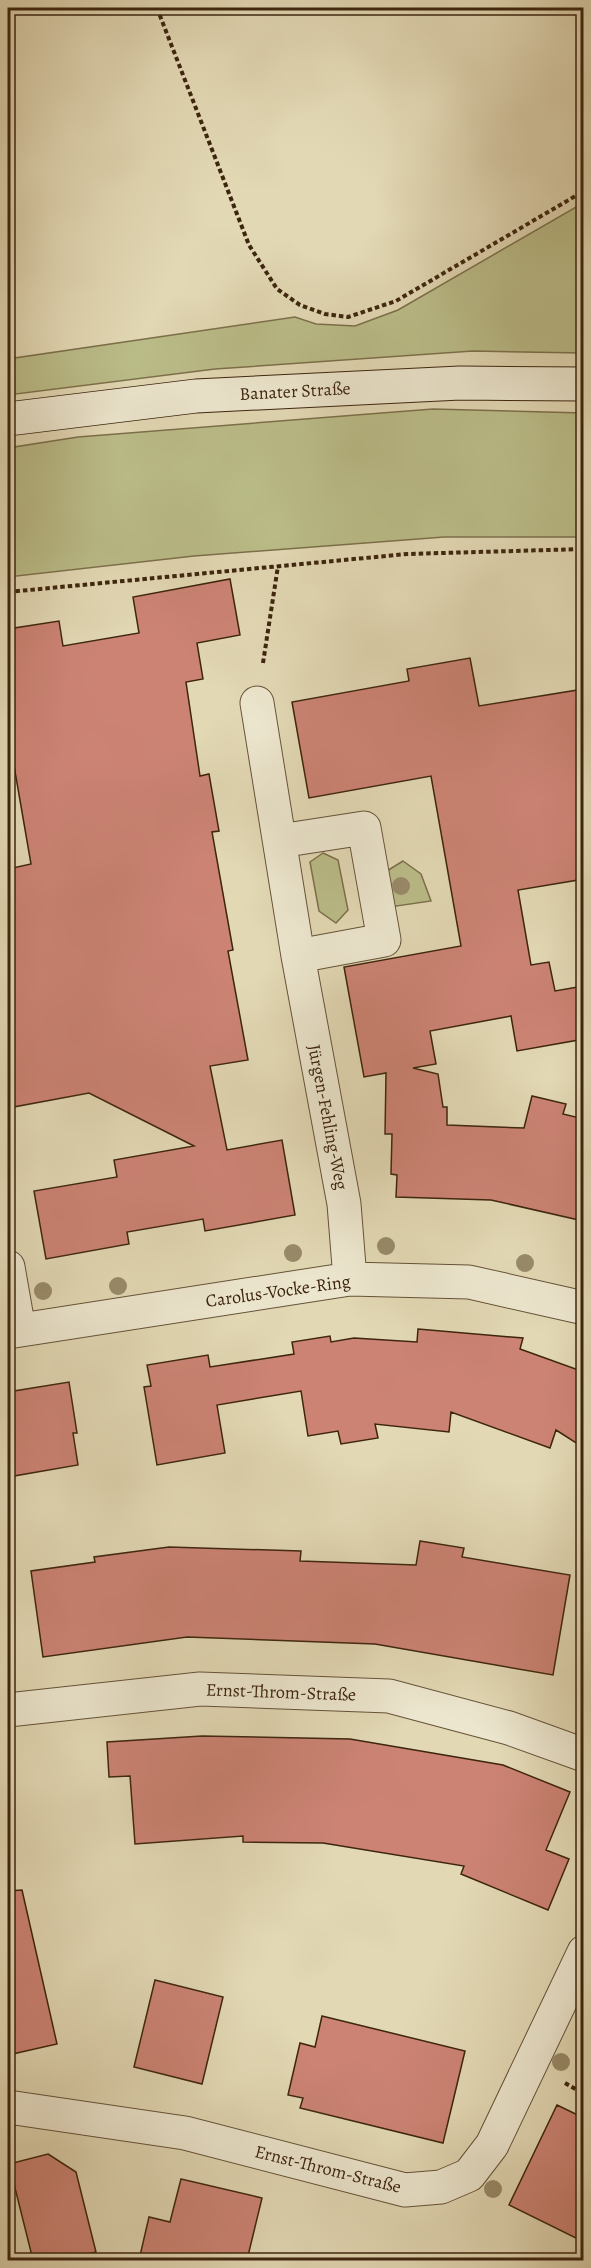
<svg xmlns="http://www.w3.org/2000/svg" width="591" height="2268" font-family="Alegreya,serif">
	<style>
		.green { fill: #babc88; stroke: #7c704b; stroke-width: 1.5 }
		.building { fill: #cc8374; stroke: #3d250e; stroke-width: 1.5 }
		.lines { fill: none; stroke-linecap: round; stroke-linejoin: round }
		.street-casing { stroke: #665238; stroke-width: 35 }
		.secondary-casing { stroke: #3d250e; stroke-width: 35 }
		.path { stroke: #3d250e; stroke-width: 4; stroke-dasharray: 4.5 3; stroke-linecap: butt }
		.street { stroke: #ece6ce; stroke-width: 33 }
		.secondary { stroke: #ece6ce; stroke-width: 33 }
		.tree { fill: #988a69 }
		.labels { text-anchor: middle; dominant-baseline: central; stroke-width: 5; stroke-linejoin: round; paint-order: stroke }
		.street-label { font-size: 18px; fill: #3d250e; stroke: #ece6ce }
	</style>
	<rect width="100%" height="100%" fill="#e2d8b4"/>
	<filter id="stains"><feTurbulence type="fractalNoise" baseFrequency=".00333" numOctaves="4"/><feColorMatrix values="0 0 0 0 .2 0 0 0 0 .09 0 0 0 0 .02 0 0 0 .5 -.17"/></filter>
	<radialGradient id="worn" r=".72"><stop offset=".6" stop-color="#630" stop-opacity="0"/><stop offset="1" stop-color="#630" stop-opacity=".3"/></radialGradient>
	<path class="green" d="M 583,203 L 583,353 L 473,351 L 215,369 L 8,395 L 8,359 L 295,317 L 316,324 L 355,326 L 398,310 Z
		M 433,409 L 583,413 L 583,537 L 444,537 L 194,556 L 8,577 L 8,448 L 78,437 Z
		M 323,853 L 338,860 L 348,910 L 336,923 L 319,911 L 310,862 Z
		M 403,861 L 421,874 L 431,901 L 383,908 L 382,874 Z"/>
	<path class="building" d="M 230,579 L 240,635 L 197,643 L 203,679 L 186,682 L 200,776 L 209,774 L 219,831 L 212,832 L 233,950 L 228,951 L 248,1060 L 210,1066 L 227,1150 L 282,1140 L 295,1215 L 205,1231 L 203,1219 L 127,1232 L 129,1244 L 46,1259 L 34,1191 L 117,1177 L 114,1160 L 194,1146 L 89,1093 L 8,1108 L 8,869 L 31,864 L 8,731 L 8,629 L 59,621 L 63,646 L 139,633 L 133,597 Z
		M 470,658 L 479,706 L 584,689 L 584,879 L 518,890 L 531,965 L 549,962 L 555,991 L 584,986 L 584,1039 L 517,1051 L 511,1016 L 430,1031 L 436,1064 L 413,1068 L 438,1074 L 443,1107 L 447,1107 L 447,1125 L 524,1128 L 532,1096 L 566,1104 L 563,1114 L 584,1119 L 584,1199 L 579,1220 L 491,1200 L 396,1197 L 397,1175 L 391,1174 L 392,1134 L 385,1134 L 386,1073 L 364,1077 L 344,967 L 461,946 L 431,776 L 309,798 L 292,702 L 409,681 L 407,669 Z
		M 418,1329 L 523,1338 L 520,1349 L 584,1372 L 584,1448 L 556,1430 L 550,1448 L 451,1412 L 449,1432 L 375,1424 L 378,1438 L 341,1444 L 338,1431 L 308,1436 L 301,1391 L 217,1405 L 225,1453 L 157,1465 L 144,1387 L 151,1386 L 147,1365 L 208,1355 L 210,1367 L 294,1354 L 292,1342 L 330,1336 L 331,1342 L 354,1338 L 417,1342 Z
		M 69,1382 L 77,1433 L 73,1433 L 78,1465 L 8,1477 L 8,1392 Z
		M 420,1541 L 464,1548 L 462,1557 L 570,1575 L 553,1675 L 375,1644 L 187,1637 L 43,1657 L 31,1571 L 95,1562 L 94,1557 L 169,1547 L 301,1551 L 300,1561 L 416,1565 Z
		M 202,1736 L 350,1739 L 503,1765 L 570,1792 L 546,1850 L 569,1859 L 548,1910 L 461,1874 L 464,1866 L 323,1843 L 243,1842 L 243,1836 L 135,1844 L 130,1776 L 109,1777 L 107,1742 Z
		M 22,1890 L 57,2044 L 8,2055 L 8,1891 Z
		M 155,1980 L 223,1997 L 202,2084 L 134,2067 Z
		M 322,2016 L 465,2051 L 443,2143 L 300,2108 L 303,2098 L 288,2095 L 300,2043 L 315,2047 Z
		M 557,2105 L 584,2118 L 584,2242 L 509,2205 Z
		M 48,2154 L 76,2172 L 96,2252 L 59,2260 L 33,2260 L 9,2164 Z
		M 181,2179 L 262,2198 L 247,2260 L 139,2260 L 149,2217 L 170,2222 Z"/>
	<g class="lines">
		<defs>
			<path id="street" d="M 257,703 L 298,956 L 344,1204 L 350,1279
				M 280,841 L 364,828 L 384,940 L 298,956
				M 8,1267 L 19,1330
				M 8,1332 L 350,1279 L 469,1282 L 584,1308
				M 8,1710 L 200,1689 L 389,1696 L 509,1728 L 584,1755
				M 8,2107 L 185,2133 L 405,2190 L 441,2187 L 469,2175 L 492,2145 L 584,1952"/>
			<path id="secondary" d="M 8,419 L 196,396 L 460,383 L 584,384"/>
		</defs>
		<use href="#street" class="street-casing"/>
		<use href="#secondary" class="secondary-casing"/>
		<path class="path" d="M 157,8 L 249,245 L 277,289 L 300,305 L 325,314 L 348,317 L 396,301 L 584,191
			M 8,592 L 407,554 L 584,549
			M 263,663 L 278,566
			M 8,822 L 13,854 L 8,855
			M 565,2083 L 584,2094"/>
		<use href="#street" class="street"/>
		<use href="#secondary" class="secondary"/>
	</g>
	<g class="tree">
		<circle cx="401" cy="886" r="9"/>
		<circle cx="386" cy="1246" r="9"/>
		<circle cx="293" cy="1253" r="9"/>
		<circle cx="525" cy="1263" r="9"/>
		<circle cx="118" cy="1286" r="9"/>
		<circle cx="43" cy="1291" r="9"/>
		<circle cx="561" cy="2062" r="9"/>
		<circle cx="493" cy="2189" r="9"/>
	</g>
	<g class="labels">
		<g class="street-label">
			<text transform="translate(295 391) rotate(-3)">Banater Straße</text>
			<text transform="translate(328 1117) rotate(79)">Jürgen-Fehling-Weg</text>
			<text transform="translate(278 1291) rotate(-8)">Carolus-Vocke-Ring</text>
			<text transform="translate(281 1692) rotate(2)">Ernst-Throm-Straße</text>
			<text transform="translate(328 2169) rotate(14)">Ernst-Throm-Straße</text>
		</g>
	</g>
	<rect width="591" height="2268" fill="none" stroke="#e2d8b4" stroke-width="30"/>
	<rect x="9" y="9" width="573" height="2250" fill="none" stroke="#3d250e" stroke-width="3"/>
	<rect x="15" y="15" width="561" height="2238" fill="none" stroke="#3d250e" stroke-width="1.5"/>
	<rect width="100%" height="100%" filter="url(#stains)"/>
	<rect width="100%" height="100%" fill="url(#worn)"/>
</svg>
